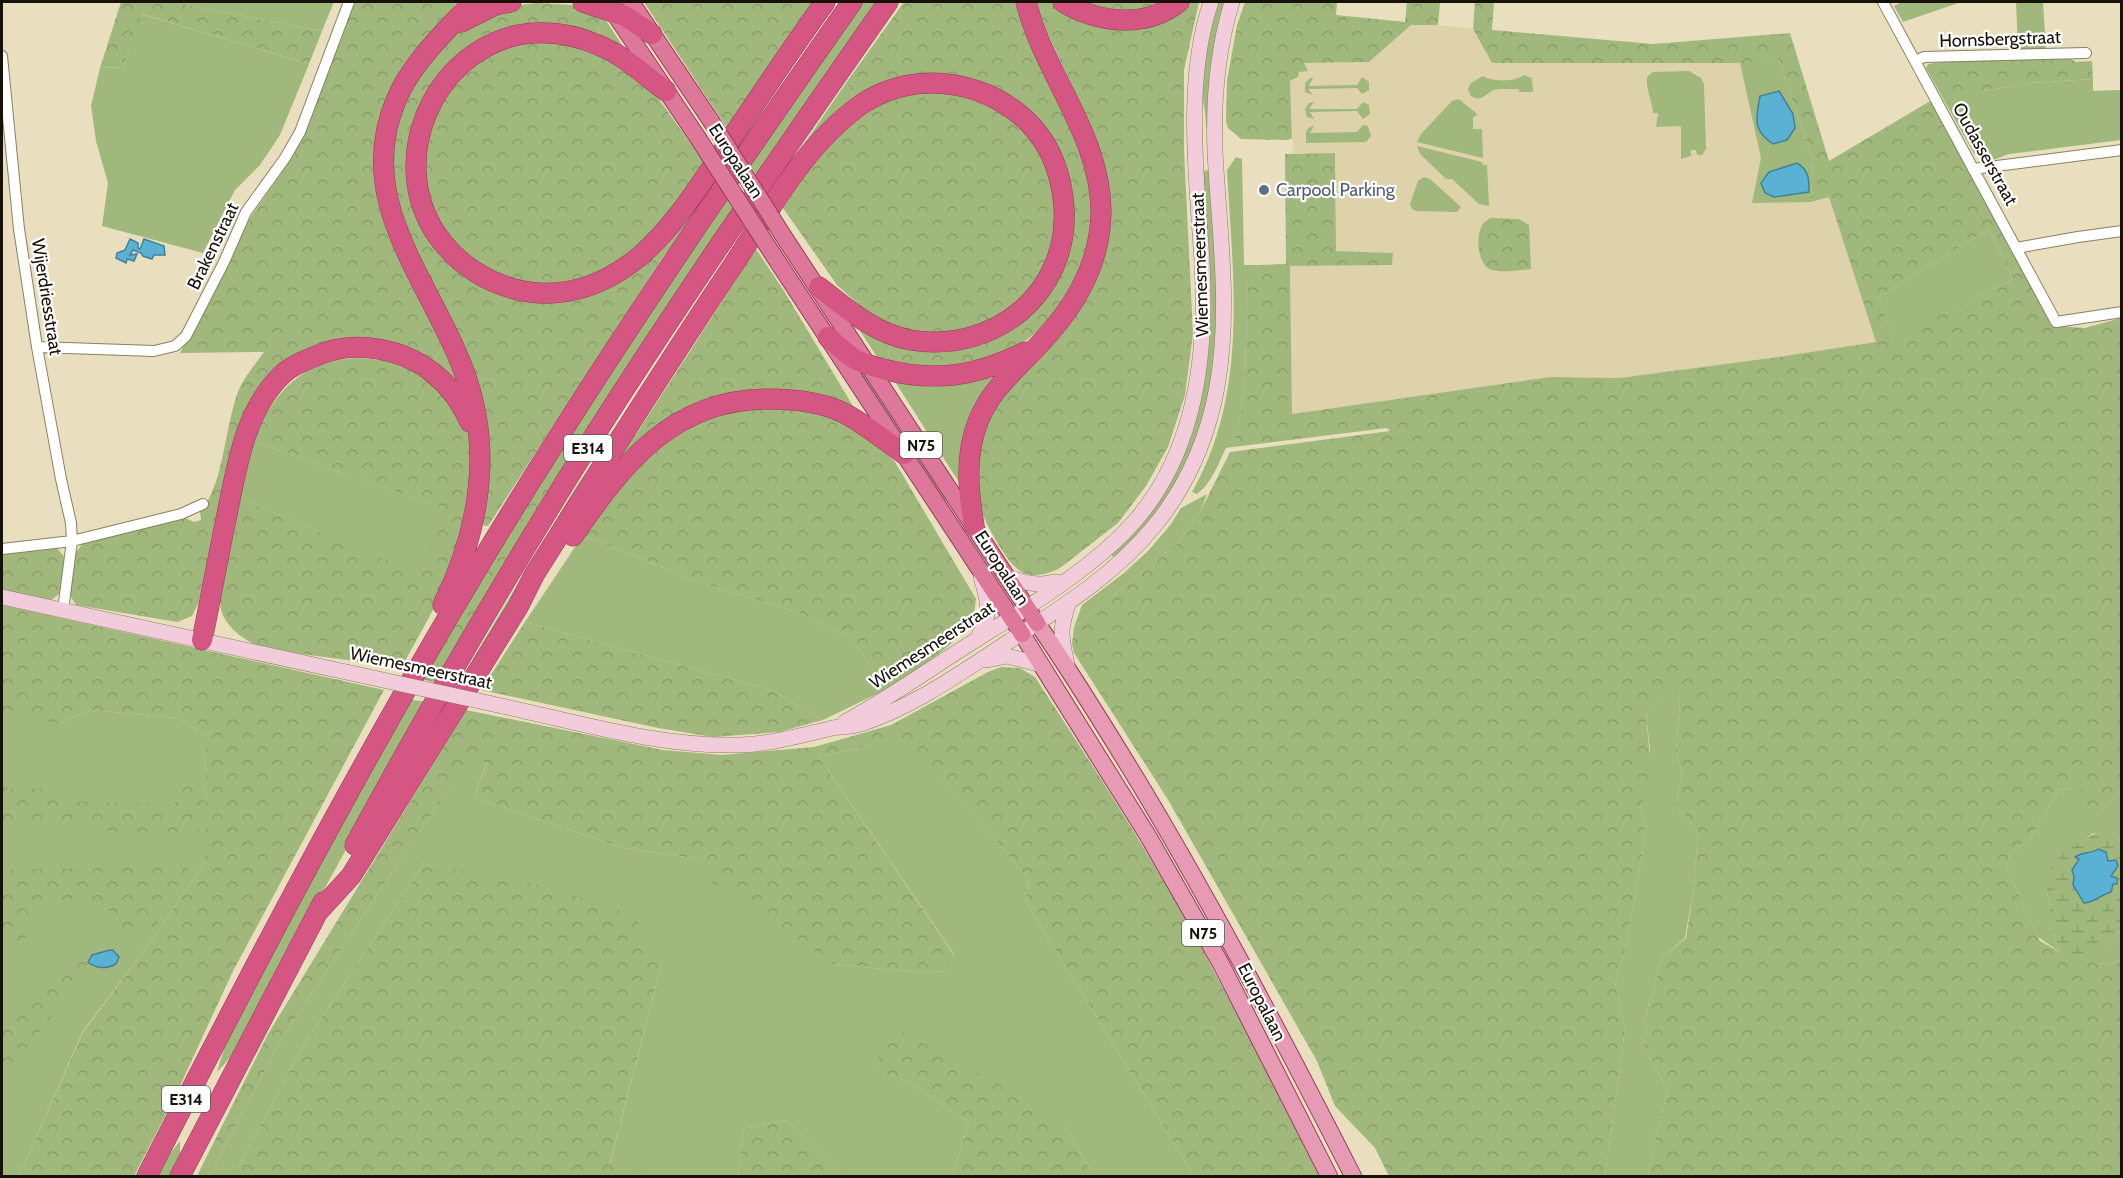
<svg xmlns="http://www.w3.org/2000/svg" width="2123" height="1178" font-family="Cabin,sans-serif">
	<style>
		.built { fill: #ded2aa }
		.grass { fill: #a0b87b }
		.forest { fill: url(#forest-crowns); fill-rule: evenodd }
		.wetland { fill: url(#wetland-marsh); fill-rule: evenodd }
		.water { fill: #59b1d3; stroke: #458196; stroke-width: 1.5 }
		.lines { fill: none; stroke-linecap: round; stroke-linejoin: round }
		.minor-casing { stroke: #888062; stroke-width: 12 }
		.secondary-casing { stroke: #888062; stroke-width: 16 }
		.primary-casing { stroke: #923e57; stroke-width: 18 }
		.trunk-casing { stroke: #923e57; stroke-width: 18 }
		.motorway-casing { stroke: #923e57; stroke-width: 21 }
		.minor { stroke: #fff; stroke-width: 10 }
		.secondary { stroke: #f2ccda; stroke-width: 15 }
		.primary { stroke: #e69ab4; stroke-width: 16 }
		.trunk { stroke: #de789b; stroke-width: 16 }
		.motorway { stroke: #d55682; stroke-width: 20 }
		.secondary-bridge-casing { stroke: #888062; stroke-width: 16; stroke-linecap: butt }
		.trunk-bridge-casing { stroke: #923e57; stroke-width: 18; stroke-linecap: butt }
		.secondary-bridge { stroke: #f2ccda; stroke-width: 15 }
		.trunk-bridge { stroke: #de789b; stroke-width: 16 }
		.service-dot { fill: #5c6f8a; stroke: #fff; stroke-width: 2 }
		.labels { text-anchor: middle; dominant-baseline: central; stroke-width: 4.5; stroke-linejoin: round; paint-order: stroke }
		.shield { fill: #fff; stroke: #5c5951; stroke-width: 1.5 }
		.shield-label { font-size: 16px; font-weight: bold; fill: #161207 }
		.street-label { font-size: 18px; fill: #161207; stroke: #fff }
		.service-label { font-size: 18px; fill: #4e5e75; stroke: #fff; text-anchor: start }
	</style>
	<defs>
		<pattern id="forest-crowns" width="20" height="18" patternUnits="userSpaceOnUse" patternTransform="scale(1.5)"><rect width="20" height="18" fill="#a0b87b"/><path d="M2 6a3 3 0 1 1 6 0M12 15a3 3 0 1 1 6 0" fill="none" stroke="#899d69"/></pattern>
		<pattern id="wetland-marsh" width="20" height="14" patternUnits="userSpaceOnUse" patternTransform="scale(1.5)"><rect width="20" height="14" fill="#a0b87b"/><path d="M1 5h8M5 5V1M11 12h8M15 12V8" fill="none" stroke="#899d69"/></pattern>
	</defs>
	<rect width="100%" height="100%" fill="#e9dfbe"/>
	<path class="built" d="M 1411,25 L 1438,25 L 1473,29 L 1492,63 L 1747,63 L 1811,202 L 1829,196 L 1876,342 L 1778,357 L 1619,378 L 1550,377 L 1292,414 L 1290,266 L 1392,265 L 1393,253 L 1336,251 L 1335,153 L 1293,153 L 1290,81 L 1304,63 L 1369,62 Z"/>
	<path class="grass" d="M 183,2 L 334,2 L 322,31 L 187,5 Z
		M 862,2 L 879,2 L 757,176 L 749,164 Z
		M 1218,2 L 1225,2 L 1208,128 L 1206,127 C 1206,115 1204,106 1202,95 C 1199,73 1212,23 1218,2 Z
		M 1902,2 L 1961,2 L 1903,22 L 1894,6 Z
		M 2016,2 L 2043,2 L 2046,49 L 2018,49 Z
		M 141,14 L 309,64 L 280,135 L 260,165 L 235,190 L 203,253 L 102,226 L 108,183 L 96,141 L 91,106 L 100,68 L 123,67 Z
		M 603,16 L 628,54 L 597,37 Z
		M 1778,58 L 1813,161 L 1811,202 L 1752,203 L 1761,158 L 1740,63 Z
		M 1949,61 L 1983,91 L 2032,83 L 2093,79 L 2093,91 L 2121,90 L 2121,140 L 2009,154 L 1993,160 L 1974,154 L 1926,68 L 1928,64 Z
		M 1689,71 L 1701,78 L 1704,84 L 1706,149 L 1702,155 L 1697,155 L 1696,150 L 1691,150 L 1691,156 L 1681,159 L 1681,126 L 1656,127 L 1658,113 L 1653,113 C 1652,99 1646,92 1647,77 L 1653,72 Z
		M 1524,75 L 1532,78 L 1533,92 L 1519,92 L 1519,89 C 1512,90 1501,88 1494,90 C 1486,93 1481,104 1470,95 L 1468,89 L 1471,83 L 1483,76 C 1493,82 1515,82 1524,75 Z
		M 1362,77 L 1369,82 L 1369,90 L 1362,94 L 1357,88 L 1308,89 L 1313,95 L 1305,92 L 1305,83 L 1310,78 L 1313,78 L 1309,86 L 1357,85 Z
		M 846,83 L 856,100 L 769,195 Z
		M 1459,99 L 1477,114 L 1476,116 L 1473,117 L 1473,129 L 1482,129 L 1483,158 L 1417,142 L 1421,134 L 1452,101 Z
		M 1314,102 L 1309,109 L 1357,109 L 1363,102 L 1369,105 L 1370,114 L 1363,119 L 1357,111 L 1310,112 L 1314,119 L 1307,117 L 1305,109 L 1309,103 Z
		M 1363,125 L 1368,126 L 1371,136 L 1366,142 L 1306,143 L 1306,133 L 1308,128 L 1314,126 L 1310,133 L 1357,132 Z
		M 1417,146 L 1482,162 L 1483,165 L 1487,165 L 1489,206 L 1479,204 L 1452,179 L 1446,179 L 1420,154 Z
		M 1236,157 L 1242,159 L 1244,265 L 1258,265 L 1248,276 L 1245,376 L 1241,411 L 1233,447 L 1226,448 C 1218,464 1212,483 1197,494 L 1192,492 C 1249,392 1233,280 1227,170 Z
		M 1207,170 L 1210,172 C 1217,286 1231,394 1169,496 C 1154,520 1134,539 1116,559 L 1110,554 L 1196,416 L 1203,386 L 1209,347 L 1210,298 L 1202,172 Z
		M 712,176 L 715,182 L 661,260 L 646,257 Z
		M 1424,177 L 1430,179 L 1461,207 L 1457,212 L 1416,211 L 1412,209 L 1410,204 L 1418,181 Z
		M 726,197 L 734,212 L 596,422 L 575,426 Z
		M 746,227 L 749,233 L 461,688 L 456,687 L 571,495 Z
		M 1989,229 L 2013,279 L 1893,340 L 1879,297 Z
		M 855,323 L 892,342 L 886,363 L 879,360 Z
		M 443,347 L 459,386 L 429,365 Z
		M 855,369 L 868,374 L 950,498 L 942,502 Z
		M 1005,371 L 962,487 L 894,380 C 904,382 915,385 926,386 C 953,388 980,379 1005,371 Z
		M 687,410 L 594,495 L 634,436 L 663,419 Z
		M 252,441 L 446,509 L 422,576 L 240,498 Z
		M 1207,494 L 1201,510 L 1178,543 L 1074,627 L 1082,605 L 1124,573 L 1149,550 L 1171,524 L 1181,508 Z
		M 583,535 L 693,580 L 802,614 L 851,638 L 887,689 L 823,720 L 771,690 L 525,622 Z
		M 1671,688 L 1680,698 L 1676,753 L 1682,772 L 1676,806 L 1698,831 L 1694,886 L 1685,938 L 1663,957 L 1648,1006 L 1644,1047 L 1668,1091 L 1656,1134 L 1648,1176 L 1605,1176 L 1625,1029 L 1615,983 L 1625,951 L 1646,833 L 1640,805 L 1650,749 L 1646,715 Z
		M 406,699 L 427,702 L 235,1052 L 217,1072 L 227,1039 Z
		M 2,709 L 58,724 L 89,710 L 178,718 L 206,736 L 205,862 L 155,936 L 83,1031 L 19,1176 L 2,1176 Z
		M 897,731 L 983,825 L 1028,879 L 1026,902 L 1194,1176 L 1094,1176 L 1065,1125 L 874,1068 L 912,1084 L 969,1123 L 952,1176 L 845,1176 L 786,1120 L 743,1129 L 738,1176 L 646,1176 L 610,1164 L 660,970 L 424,863 L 303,1046 L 234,1176 L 209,1176 L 281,1040 L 396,866 L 473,754 L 487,762 L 474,797 L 623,848 L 700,859 L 833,964 L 923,973 L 946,971 L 954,954 L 819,757 L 868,746 Z
		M 2081,787 L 2096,815 L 2121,791 L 2121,843 L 2113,832 L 2093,833 L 2078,846 L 2066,848 L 2047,891 L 2050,908 L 2050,926 L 2060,952 L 2038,937 L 2006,866 L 2013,851 L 2030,839 L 2059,790 Z
		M 2121,930 L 2121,960 L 2110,964 L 2083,963 L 2107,944 Z
		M 180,1141 L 180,1154 L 171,1176 L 158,1176 L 170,1154 Z"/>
	<path class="forest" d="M 121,2 L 183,2 L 187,5 L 322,31 L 309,64 L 142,14 L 123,67 L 100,68 Z
		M 353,2 L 457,2 L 394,82 L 377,140 L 378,200 L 404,268 L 436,325 L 443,347 L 429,365 L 374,340 L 278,367 L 235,448 L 199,602 L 192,616 L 177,622 L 76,605 L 71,597 L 70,585 L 74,555 L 83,543 L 185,518 L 194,522 L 201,520 L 200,511 C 224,488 225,420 240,387 C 246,375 256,363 264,352 L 180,353 L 252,215 L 294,155 L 334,56 Z
		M 644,2 L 816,2 L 727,128 Z
		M 904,2 L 1019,2 L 1075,126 L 1095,201 L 1085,267 L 1053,319 L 1028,339 L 994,360 L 949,372 L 886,363 L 892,342 L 952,348 L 1052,286 L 1060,153 L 976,85 L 856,100 L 846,83 Z
		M 1036,2 L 1055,2 L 1101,22 L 1188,2 L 1199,2 L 1184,70 L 1184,150 L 1193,334 L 1185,395 L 1168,447 L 1146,486 L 1118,523 L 1060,568 C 1035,580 1021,578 1006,556 C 995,540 982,518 978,499 C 976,490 977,480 977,471 C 977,466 975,459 977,453 C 978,446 981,439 983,432 C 985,425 986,416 990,410 C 997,399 1009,389 1018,380 C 1065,328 1107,295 1110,219 C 1113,140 1059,74 1036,2 Z
		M 1083,2 L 1161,2 C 1135,12 1109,14 1083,2 Z
		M 1245,2 L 1337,2 L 1336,15 L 1405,22 L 1407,2 L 1440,2 L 1438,25 L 1411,25 L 1369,62 L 1304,63 L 1308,71 L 1299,72 L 1298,77 L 1290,81 L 1292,138 L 1288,140 L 1241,139 L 1228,128 L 1226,121 L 1227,81 L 1237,25 Z
		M 1475,2 L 1494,2 L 1492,30 L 1653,44 L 1790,33 L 1829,161 L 1932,100 L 2057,326 L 2085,328 L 2121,318 L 2121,791 L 2096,815 L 2082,800 L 2081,787 L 2059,790 L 2030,839 L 2013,851 L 2006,866 L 2040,941 L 2078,962 L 2110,964 L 2121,960 L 2121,1176 L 1648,1176 L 1656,1134 L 1668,1091 L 1644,1047 L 1648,1006 L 1663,957 L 1686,938 L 1694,886 L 1698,831 L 1676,806 L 1682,772 L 1676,753 L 1680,698 L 1671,689 L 1646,715 L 1653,789 L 1640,805 L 1646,833 L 1625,951 L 1615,983 L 1625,1029 L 1605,1176 L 1389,1176 L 1375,1148 L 1335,1106 L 1317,1061 L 1167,798 L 1074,653 L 1072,644 L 1074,627 L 1178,543 L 1201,510 L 1230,452 L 1390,431 L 1387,428 L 1233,447 L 1241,411 L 1245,376 L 1248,275 L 1258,265 L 1286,264 L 1285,154 L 1335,153 L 1336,251 L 1393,253 L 1392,265 L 1290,266 L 1292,414 L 1550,377 L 1619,378 L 1778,357 L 1876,342 L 1829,197 L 1811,202 L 1813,161 L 1778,58 L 1747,63 L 1492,63 L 1473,29 ZM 1989,229 L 2013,279 L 1893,339 L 1879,297 Z
		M 537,3 L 574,5 L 603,16 L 597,37 L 510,30 L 424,103 L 426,233 L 528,300 C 582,309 605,286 646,257 L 661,260 L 488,526 L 482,525 L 486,455 L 390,184 L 395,122 L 424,63 L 457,30 L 503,7 Z
		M 548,40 L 602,53 L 656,95 L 706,165 L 650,237 L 629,255 L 589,279 L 543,287 L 505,279 L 476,263 L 456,245 L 439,225 L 424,184 L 424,154 L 437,106 L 474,64 L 510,45 Z
		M 2066,56 L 2076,62 L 2092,61 L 2093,79 L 2032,83 L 1982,91 L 1944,89 L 1938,75 L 1949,61 Z
		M 925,91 L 966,93 L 1023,124 L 1037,143 L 1055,190 L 1055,236 L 1044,266 L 1036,282 L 1023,297 L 985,324 L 960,331 L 930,334 L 895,328 L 873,317 L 837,285 L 783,208 C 812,165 846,116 898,97 C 906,93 916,93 925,91 Z
		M 1491,218 L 1519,219 L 1529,225 L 1531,269 C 1519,270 1504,273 1492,270 C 1477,266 1475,234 1483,224 C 1485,221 1488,220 1491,218 Z
		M 756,249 L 784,291 L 853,406 L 791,393 L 712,400 L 663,419 L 635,436 Z
		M 356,358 L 395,361 L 427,378 L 456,410 L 469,434 L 471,454 L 470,507 L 439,599 L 405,661 L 399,667 L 264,649 C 246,641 226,629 221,609 C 216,589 235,521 240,498 L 422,575 L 445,509 L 252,441 C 275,392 299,362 356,358 Z
		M 779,404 L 838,419 L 873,440 L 895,462 L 976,599 C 975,605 975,612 973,617 C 966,640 908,675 887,689 L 851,638 L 802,614 L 693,580 L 583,535 L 636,463 L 709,414 Z
		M 596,422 L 437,683 L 421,679 L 575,426 Z
		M 56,547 L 66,559 L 59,594 L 50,601 L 2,590 L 2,554 Z
		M 2,605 L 384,690 L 233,971 L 173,1101 L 134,1176 L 19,1176 L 83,1032 L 155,936 L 205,862 L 205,810 L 196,839 L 159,837 L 36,822 L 8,822 L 2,820 L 2,786 L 17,791 L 38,788 L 53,791 L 72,801 L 151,804 L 171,804 L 183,799 L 183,788 L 196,783 L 205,804 L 206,736 L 178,718 L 89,710 L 58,724 L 8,714 L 2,709 Z
		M 525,622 L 771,690 L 823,720 L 779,732 L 713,737 L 658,728 L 481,690 Z
		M 1001,667 L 1020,668 L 1035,677 C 1089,760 1143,843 1191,929 C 1236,1010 1277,1094 1319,1176 L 1194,1176 L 1026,902 L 1028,879 L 983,825 L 897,732 L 868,746 L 819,757 L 954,955 L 946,971 L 923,973 L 833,964 L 704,877 L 700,859 L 623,848 L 474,797 L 487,763 L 473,755 L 396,866 L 281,1040 L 209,1176 L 197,1176 L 268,1034 L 466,710 L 663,750 L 722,755 L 814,747 L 891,725 L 988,672 Z
		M 193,859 L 182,880 L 170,895 L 150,937 L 136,930 L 125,940 L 112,933 L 114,923 L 107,907 L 76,899 L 63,900 L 35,912 L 28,936 L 17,945 L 4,943 L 2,940 L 2,873 L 15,869 L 90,869 L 154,863 L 177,864 Z
		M 424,863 L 558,889 L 635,916 L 660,970 L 610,1163 L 646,1176 L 234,1176 L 303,1046 Z
		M 89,957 L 81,981 L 2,1078 L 2,1019 L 55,969 L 67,962 L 72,965 Z
		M 893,1027 L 1018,1095 L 1065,1125 L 1094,1176 L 952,1176 L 969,1123 L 912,1084 L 873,1068 Z
		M 786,1120 L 845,1176 L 738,1176 L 743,1129 Z"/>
	<path class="wetland" d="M 2104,829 L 2113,832 L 2121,843 L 2121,930 C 2114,937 2092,960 2083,963 C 2076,964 2065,955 2060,952 L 2050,926 L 2050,908 L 2047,891 L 2051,869 L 2066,848 C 2081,845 2090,834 2104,829 ZM 2098,850 L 2108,861 L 2111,876 L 2113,877 L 2084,903 L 2073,885 L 2074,876 L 2072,870 L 2079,859 L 2075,857 Z"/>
	<path class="water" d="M 1779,91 L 1793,114 L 1795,128 L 1787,140 L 1773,144 C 1752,130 1756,119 1760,96 Z
		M 1797,163 C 1809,170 1809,179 1809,192 L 1774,197 L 1765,193 L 1761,183 L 1769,172 Z
		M 130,239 L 138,243 L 138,248 L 140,249 L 144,239 L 164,246 L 165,255 L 154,255 L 152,259 L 143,256 L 141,253 L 133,250 L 130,255 L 137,254 L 134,261 L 127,259 L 126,263 L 116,258 L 117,253 L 125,250 Z
		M 2098,849 L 2106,852 L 2108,861 L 2116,860 L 2118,866 L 2111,876 L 2117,878 L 2117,884 L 2113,884 L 2111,892 C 2101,895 2095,902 2084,903 L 2073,885 L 2074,876 L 2072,870 L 2079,859 L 2075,857 C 2081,852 2091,854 2098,849 Z
		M 110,950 L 113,950 L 119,957 L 116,964 C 107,969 96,969 88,962 L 92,955 Z"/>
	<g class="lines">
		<defs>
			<path id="minor" d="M 1883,2 L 2056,322 L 2122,312
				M 2,56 L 19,229 L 37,347 L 61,479 L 71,523 L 72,541 L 63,610
				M 1915,61 L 1924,57 L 2086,53
				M 1973,169 L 2122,150
				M 2016,248 L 2078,237 L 2122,231
				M 37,347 L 154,351 L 175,346 L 186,336 L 224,262 L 246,212 L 285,158 L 300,132 L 349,2
				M 2,549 L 72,541 L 181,514 L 203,504"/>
			<path id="secondary" d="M 1007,577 C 1018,580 1030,585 1042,584 C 1050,583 1054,581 1062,583
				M 2,597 L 346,672
				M 977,639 C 992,615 989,603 981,577
				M 987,660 L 1007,656 L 1042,665
				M 1067,665 C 1061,635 1059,632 1069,601
				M 502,706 C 580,723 660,747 740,745 C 772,744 802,735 833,728 C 843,726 854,727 864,723 C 916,705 962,672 1008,642 C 1061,608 1116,574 1156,524 C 1188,484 1208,437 1217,387 C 1231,309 1219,230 1215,152 C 1213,101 1217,51 1232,2
				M 845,722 C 891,697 934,666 979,638 C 1030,606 1094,567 1134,522 C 1197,450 1207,353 1202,262 C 1197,181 1184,80 1211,2"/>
			<path id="primary" d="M 1037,623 C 1074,676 1108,732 1142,788 C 1218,915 1286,1045 1353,1176
				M 1022,634 L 1148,836 L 1221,964 L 1329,1176"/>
			<path id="trunk" d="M 631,2 L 711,121
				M 612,10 L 698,138
				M 784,237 L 1037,623
				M 772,253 L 1022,634"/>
			<path id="motorway" d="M 583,2 L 625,16 L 652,34
				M 1063,2 C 1098,23 1145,29 1179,2
				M 461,22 L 495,5 L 511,2
				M 666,91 C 644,75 624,55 598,45 C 573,34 545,30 518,35 C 431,54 387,162 437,235 C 456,262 482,280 514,289 C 561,301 604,286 640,256 C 673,228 697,189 721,154 C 755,103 789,52 825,2
				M 828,337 C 836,344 844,352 853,358 C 862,364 873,366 883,369 C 935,383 977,376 1025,352
				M 974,525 C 968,491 965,454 978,422 C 989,392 1013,372 1034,350 C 1072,311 1101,267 1101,210 C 1100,134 1044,74 1026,2
				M 573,536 C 623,464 672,399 768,399 C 793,399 821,402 844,413 C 865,424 884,440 904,454
				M 443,605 C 474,542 490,470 473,401 C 449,298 347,211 397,98 C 413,61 446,31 473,2
				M 202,640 C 210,602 217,563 225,524 C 236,473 243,410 284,373 C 291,366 302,362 311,358 C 332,348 356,345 378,349 C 421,356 453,383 470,422
				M 355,845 C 423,720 494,597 569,476 C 670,314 779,158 888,2
				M 317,913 L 351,876 L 518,607 L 534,575 C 599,472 664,368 732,267 C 770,210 805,144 862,104 C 916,67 995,81 1036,131 C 1054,153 1062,179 1064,208 C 1069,293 994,354 911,340 C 875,334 847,309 819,287
				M 147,1176 C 250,974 355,772 472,577 C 590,380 720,190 852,2
				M 180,1176 L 323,902"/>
		</defs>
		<use href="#minor" class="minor-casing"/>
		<use href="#secondary" class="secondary-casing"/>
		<use href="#primary" class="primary-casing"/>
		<use href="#trunk" class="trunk-casing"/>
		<use href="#motorway" class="motorway-casing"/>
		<use href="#minor" class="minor"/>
		<use href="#secondary" class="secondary"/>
		<use href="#primary" class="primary"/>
		<use href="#trunk" class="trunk"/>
		<use href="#motorway" class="motorway"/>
		<defs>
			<path id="secondary-bridge" d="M 346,672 L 502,706"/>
			<path id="trunk-bridge" d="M 711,121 L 784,237
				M 698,138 L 772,253"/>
		</defs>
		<use href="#secondary-bridge" class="secondary-bridge-casing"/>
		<use href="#trunk-bridge" class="trunk-bridge-casing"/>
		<use href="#secondary-bridge" class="secondary-bridge"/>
		<use href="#trunk-bridge" class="trunk-bridge"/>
	</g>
	<circle class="service-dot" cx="1264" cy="190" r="6"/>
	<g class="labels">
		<g class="shield">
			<rect x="900" y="432" width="42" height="26" rx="4.5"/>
			<rect x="564" y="435" width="48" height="26" rx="4.5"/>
			<rect x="1182" y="920" width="42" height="26" rx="4.5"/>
			<rect x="162" y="1086" width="48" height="26" rx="4.5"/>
		</g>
		<g class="shield-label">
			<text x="921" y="445">N75</text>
			<text x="588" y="448">E314</text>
			<text x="1203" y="933">N75</text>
			<text x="186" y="1099">E314</text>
		</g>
		<g class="street-label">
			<text transform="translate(2000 39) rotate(-2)">Hornsbergstraat</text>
			<text transform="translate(1985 154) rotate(61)">Oudasserstraat</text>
			<text transform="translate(736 161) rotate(57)">Europalaan</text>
			<text transform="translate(213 246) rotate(-64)">Brakenstraat</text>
			<text transform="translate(1200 265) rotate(-92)">Wiemesmeerstraat</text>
			<text transform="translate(47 297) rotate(81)">Wijerdriesstraat</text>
			<text transform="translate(1002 568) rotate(57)">Europalaan</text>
			<text transform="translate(932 645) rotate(-33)">Wiemesmeerstraat</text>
			<text transform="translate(421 668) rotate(12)">Wiemesmeerstraat</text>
			<text transform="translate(1262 1002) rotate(63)">Europalaan</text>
		</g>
		<g class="service-label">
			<text x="1276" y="190">Carpool Parking</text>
		</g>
	</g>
	<rect width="2123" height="1178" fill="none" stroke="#161207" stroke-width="6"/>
</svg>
